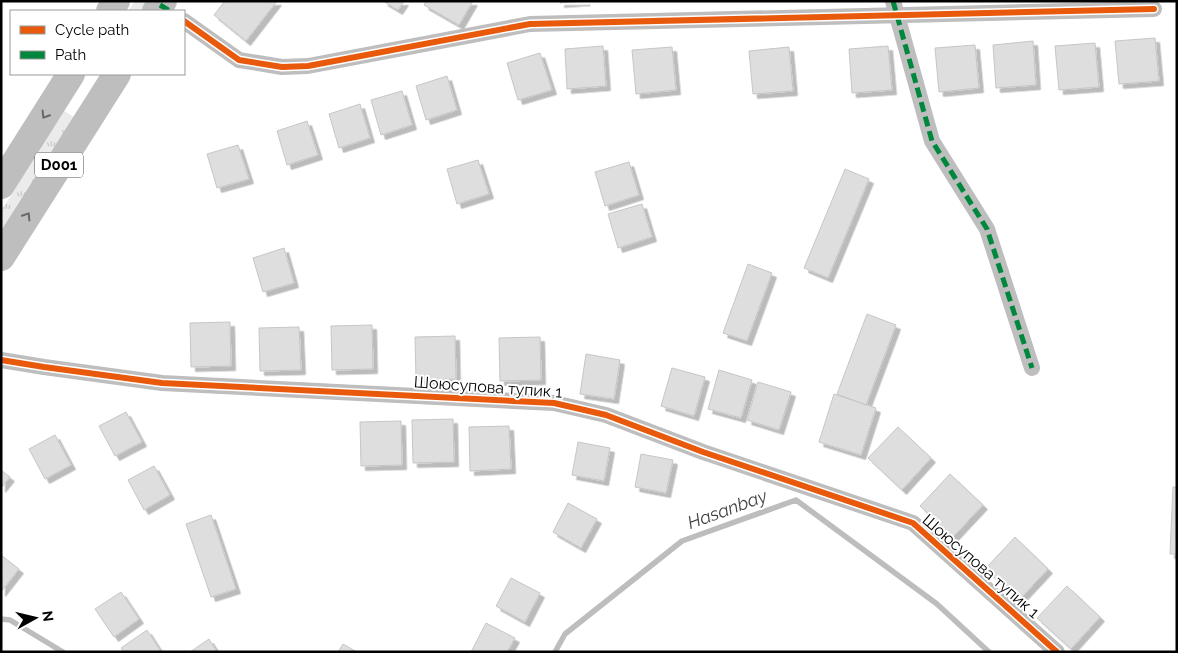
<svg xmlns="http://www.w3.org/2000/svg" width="1178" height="653" font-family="Raleway,sans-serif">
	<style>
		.grass { fill: url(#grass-tufts) }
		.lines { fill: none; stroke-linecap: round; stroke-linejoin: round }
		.stream { stroke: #bdbdbd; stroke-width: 5.5 }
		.building { fill: #dedede; stroke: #c6c6c6; filter: url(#shadow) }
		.minor { stroke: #bebebe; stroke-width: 16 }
		.trunk { stroke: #bebebe; stroke-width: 28 }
		.quiet { stroke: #00873e; stroke-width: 5; stroke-dasharray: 10 5; stroke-linecap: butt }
		.cycleway-casing { stroke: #fff; stroke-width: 9 }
		.cycleway { stroke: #e8590c; stroke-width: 6 }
		.oneway { stroke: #686868 }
		.labels { text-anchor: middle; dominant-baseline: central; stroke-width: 4; stroke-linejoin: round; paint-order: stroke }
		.shield { fill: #fff; stroke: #4c4c4c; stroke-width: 1 }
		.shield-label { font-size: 15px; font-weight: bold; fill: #000 }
		.street-label { font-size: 16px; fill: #000; stroke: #fff }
		.water-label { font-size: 18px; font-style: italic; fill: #424242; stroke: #fff }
	</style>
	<defs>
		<pattern id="grass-tufts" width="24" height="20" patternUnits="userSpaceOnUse" patternTransform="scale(1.25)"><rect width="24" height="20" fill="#ebebeb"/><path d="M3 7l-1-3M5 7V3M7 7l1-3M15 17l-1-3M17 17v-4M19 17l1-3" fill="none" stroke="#c8c8c8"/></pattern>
		<filter id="shadow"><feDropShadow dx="4.5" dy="4.5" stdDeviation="0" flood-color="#0004"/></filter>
	</defs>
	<rect width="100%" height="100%" fill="#fff"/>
	<path class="grass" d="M 135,1 L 149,1 L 142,11 L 128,11 Z
		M 64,111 L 74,117 L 1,234 L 1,211 Z"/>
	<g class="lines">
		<path class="stream" d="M 1,619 L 10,620 L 63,652
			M 555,652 L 565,634 L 682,541 L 796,500 L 937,604 L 989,652"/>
	</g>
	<path class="building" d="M 225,1 L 277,1 L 246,41 L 214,15 Z
		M 383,1 L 404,1 L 398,10 Z
		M 426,1 L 473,1 L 459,25 L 424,5 Z
		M 560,1 L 586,1 L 560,3 Z
		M 1155,38 L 1159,81 L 1119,84 L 1115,41 Z
		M 1033,41 L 1036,85 L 996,88 L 993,45 Z
		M 1095,43 L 1099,87 L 1059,90 L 1055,46 Z
		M 975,45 L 979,88 L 939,92 L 935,48 Z
		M 603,46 L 606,86 L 567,89 L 565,49 Z
		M 888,46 L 892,90 L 852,93 L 849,49 Z
		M 672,47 L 676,90 L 636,94 L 632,50 Z
		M 789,47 L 793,91 L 753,94 L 749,51 Z
		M 540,53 L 552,90 L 518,100 L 507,63 Z
		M 447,76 L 457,110 L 426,120 L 416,86 Z
		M 402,91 L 412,125 L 381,135 L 371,100 Z
		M 360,104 L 370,138 L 339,148 L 329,114 Z
		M 307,121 L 318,155 L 287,165 L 277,131 Z
		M 238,145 L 249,179 L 217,188 L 207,154 Z
		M 478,160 L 489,194 L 457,204 L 447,169 Z
		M 629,162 L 639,195 L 605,206 L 595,172 Z
		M 845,169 L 869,179 L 828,278 L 804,268 Z
		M 642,204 L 652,237 L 618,248 L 608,214 Z
		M 284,248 L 294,283 L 263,292 L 253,258 Z
		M 748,264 L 772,273 L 747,341 L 723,333 Z
		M 867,314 L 896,325 L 866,405 L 837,394 Z
		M 230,322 L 231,366 L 191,367 L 190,323 Z
		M 372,325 L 373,369 L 332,370 L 331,326 Z
		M 299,327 L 301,370 L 260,371 L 259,328 Z
		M 455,336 L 456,379 L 416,380 L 415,337 Z
		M 540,337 L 541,380 L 500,381 L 499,338 Z
		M 586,354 L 620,360 L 614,399 L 580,394 Z
		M 672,368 L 705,377 L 694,416 L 661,406 Z
		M 719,370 L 752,380 L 741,418 L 708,409 Z
		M 758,382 L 791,392 L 779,430 L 747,420 Z
		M 834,394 L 876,408 L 861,455 L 819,442 Z
		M 126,412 L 142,442 L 115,456 L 99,426 Z
		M 453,419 L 454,462 L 413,463 L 412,420 Z
		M 401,421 L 402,465 L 361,466 L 360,422 Z
		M 509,426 L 511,469 L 470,471 L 469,427 Z
		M 898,427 L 931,458 L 902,490 L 868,458 Z
		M 55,435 L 71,465 L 45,479 L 29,449 Z
		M 578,442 L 610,448 L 604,481 L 572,475 Z
		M 641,454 L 673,460 L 666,493 L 635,487 Z
		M 154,466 L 170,495 L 144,510 L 128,480 Z
		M 1,470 L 10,477 L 1,488 Z
		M 950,474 L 983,505 L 953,537 L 920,506 Z
		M 1173,487 L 1177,487 L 1177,554 L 1170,554 Z
		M 568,503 L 597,519 L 581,548 L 553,532 Z
		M 211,515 L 236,589 L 211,597 L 186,524 Z
		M 1015,537 L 1048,569 L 1019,600 L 985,569 Z
		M 1,555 L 19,569 L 1,592 Z
		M 511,578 L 540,593 L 525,622 L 496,606 Z
		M 1067,586 L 1100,617 L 1071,649 L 1037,618 Z
		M 121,592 L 139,619 L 114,637 L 95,609 Z
		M 486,623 L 515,638 L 507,652 L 471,652 Z
		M 147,630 L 161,652 L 124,652 L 121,648 Z
		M 209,639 L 217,652 L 190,652 Z
		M 343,644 L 357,652 L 338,652 Z"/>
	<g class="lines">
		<path class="minor" d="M 893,1 L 932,141 L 987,229 L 1032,368
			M 184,21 L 239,60 L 282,67 L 308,66 L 530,24 L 1154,9
			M 1,360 L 44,367 L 162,383 L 554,403 L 606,415 L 703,452 L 913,523 L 1057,652"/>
		<path class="trunk" d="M 110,11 L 116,1
			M 156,11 L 163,1
			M 1,185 L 71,74
			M 1,257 L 117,74"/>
		<path class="quiet" d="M 893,1 L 932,141 L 987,229 L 1032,368
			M 160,5 L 170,11"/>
		<defs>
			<path id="cycleway" d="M 184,21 L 239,60 L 282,67 L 308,66 L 530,24 L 1154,9
				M 1,360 L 44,367 L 162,383 L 554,403 L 606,415 L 703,452 L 913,523 L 1057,652"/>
		</defs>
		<use href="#cycleway" class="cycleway-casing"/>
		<use href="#cycleway" class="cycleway"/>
	</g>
	<defs><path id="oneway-chevron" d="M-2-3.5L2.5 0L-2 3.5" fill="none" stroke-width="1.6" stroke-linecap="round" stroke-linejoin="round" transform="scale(1.25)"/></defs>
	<g class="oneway">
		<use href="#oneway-chevron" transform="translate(45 115) rotate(122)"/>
		<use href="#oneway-chevron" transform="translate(27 216) rotate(-58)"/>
	</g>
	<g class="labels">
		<rect class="shield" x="35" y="152.5" width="48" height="25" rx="4"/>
		<g class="shield-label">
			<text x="59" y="165">D001</text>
		</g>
		<g class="street-label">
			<text transform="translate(488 387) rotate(4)">Шоюсупова тупик 1</text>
			<text transform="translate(981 566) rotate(41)">Шоюсупова тупик 1</text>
		</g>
		<g class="water-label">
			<text transform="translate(727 509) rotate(-20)">Hasanbay</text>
		</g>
	</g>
	<rect width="1178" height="653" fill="none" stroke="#000000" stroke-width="5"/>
	<rect x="10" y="10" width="175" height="65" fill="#ffffff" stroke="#999999"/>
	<rect x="20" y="26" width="25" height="8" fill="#e8590c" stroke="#999999"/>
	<text x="55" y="35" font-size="15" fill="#000000">Cycle path</text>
	<rect x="20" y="51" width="25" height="8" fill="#00873e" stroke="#999999"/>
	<text x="55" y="60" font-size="15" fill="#000000">Path</text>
	<g transform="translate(35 618) rotate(82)" stroke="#ffffff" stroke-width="4" paint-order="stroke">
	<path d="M0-4L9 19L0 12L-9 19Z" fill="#000000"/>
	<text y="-8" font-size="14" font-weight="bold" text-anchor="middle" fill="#000000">N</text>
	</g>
</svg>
